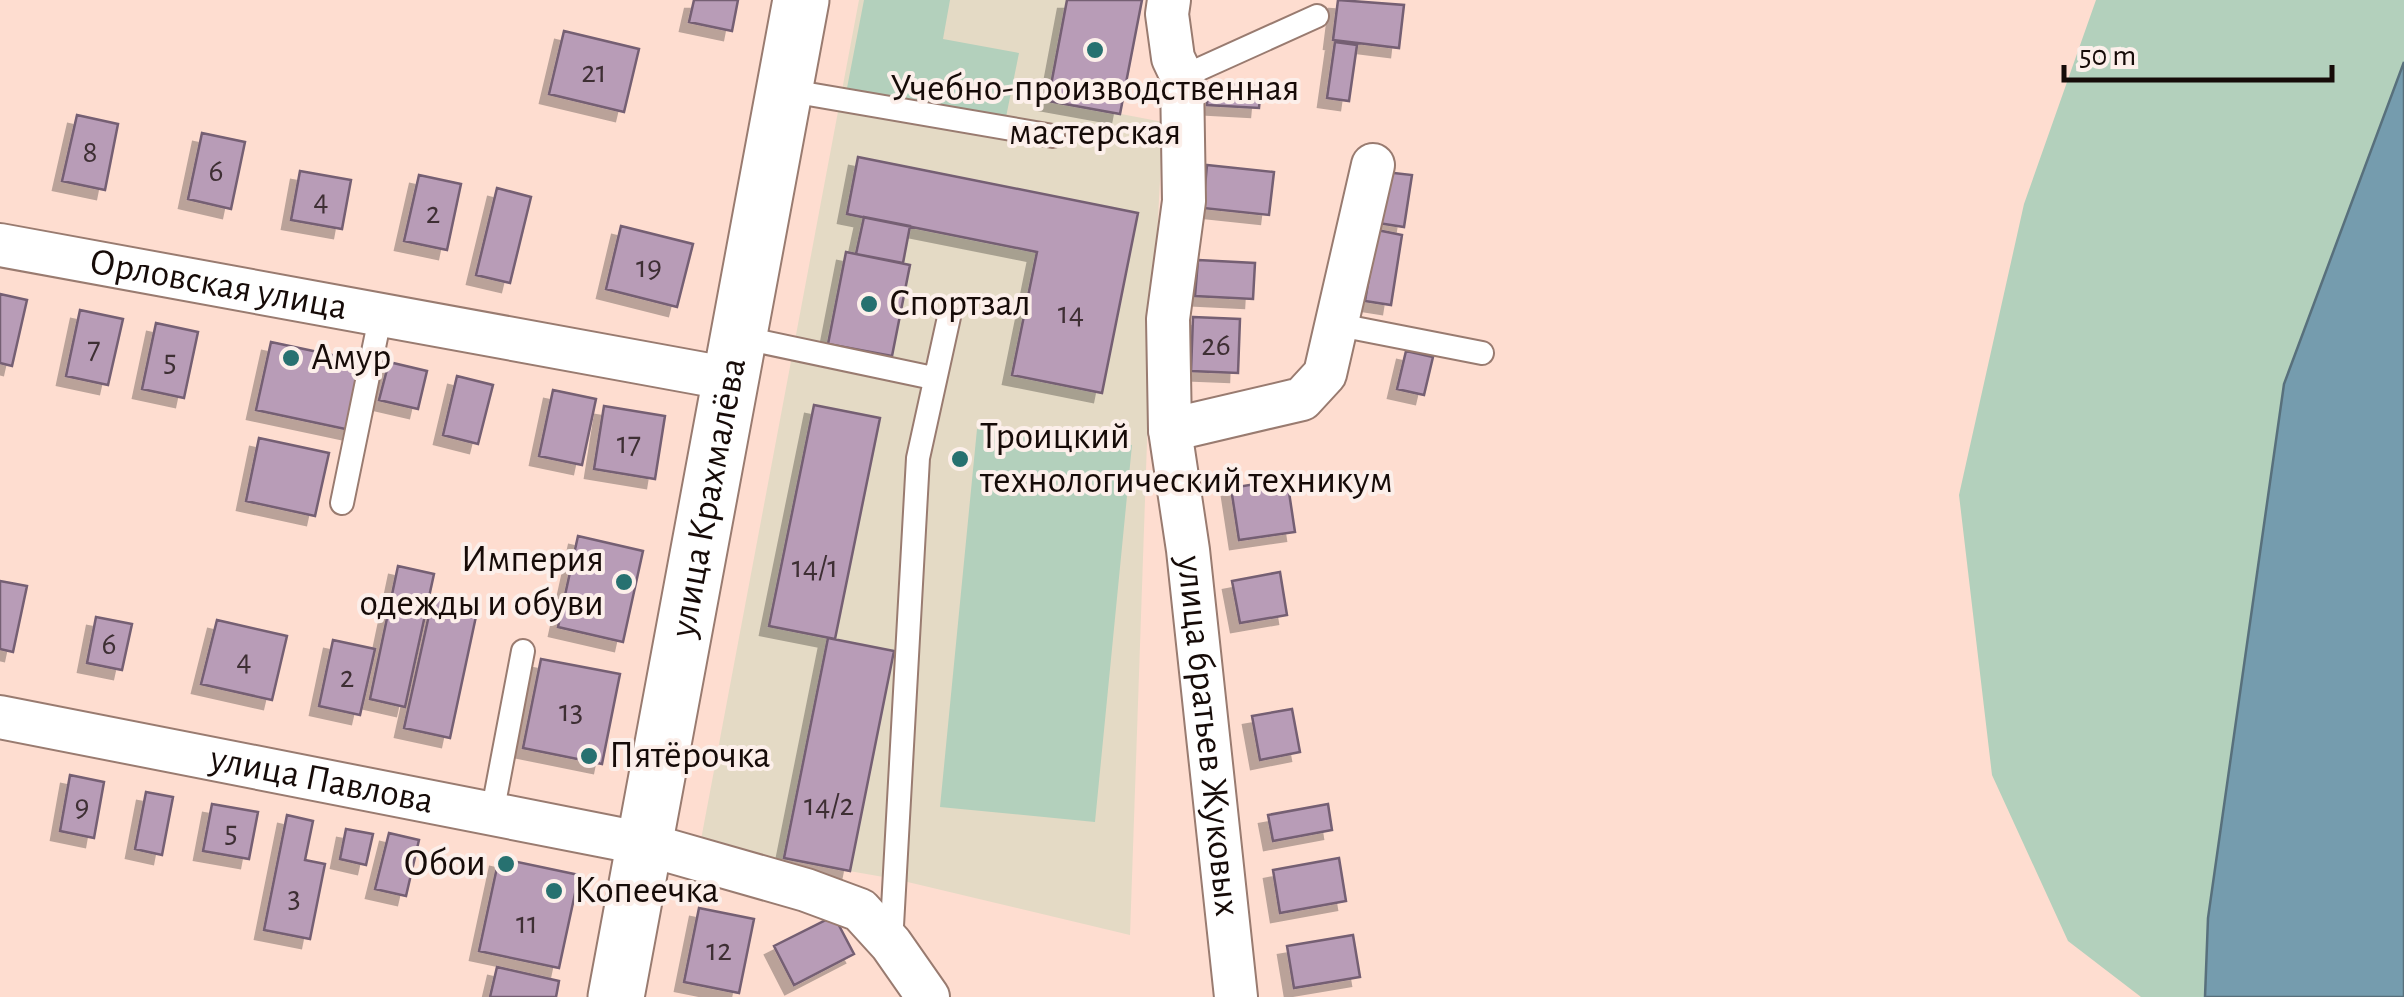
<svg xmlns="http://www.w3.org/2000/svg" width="2404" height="997" font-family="'Alegreya Sans',sans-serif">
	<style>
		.education { fill: #e4dac5 }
		.green { fill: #b3d0bc }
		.water { fill: #759cae; stroke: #58707c; stroke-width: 2.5 }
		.building { fill: #b89cb7; stroke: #745f73; stroke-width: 2.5; filter: url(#shadow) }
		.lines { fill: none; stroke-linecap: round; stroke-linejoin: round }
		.service-casing { stroke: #997b70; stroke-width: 26 }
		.minor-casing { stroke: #997b70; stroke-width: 46 }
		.secondary-casing { stroke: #997b70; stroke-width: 59 }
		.service { stroke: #fff; stroke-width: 22 }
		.minor { stroke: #fff; stroke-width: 42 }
		.secondary { stroke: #fff; stroke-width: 55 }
		.poi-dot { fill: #277170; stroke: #fcefea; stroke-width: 4 }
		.labels { text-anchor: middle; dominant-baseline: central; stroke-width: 8; stroke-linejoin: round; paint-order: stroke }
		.number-label { font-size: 32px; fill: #3e2f34 }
		.poi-label { font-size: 38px; fill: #160b08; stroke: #fcefea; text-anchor: start }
		.street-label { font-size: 38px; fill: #160b08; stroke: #fcefea }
	</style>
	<defs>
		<filter id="shadow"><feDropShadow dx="-9" dy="9" stdDeviation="0" flood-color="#0004"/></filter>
	</defs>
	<rect width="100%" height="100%" fill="#feddd0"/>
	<path class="education" d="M 859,0 L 1142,0 L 1121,114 L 1163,122 L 1148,413 L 1130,935 L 895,879 L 700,845 Z"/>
	<path class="green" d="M 864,0 L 950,0 L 943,39 L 1019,53 L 1006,117 L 847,88 Z
		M 2096,0 L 2404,0 L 2404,62 L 2284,384 L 2208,918 L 2205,997 L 2141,997 L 2068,941 L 1992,775 L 1959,495 L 2024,204 Z
		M 977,429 L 1132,445 L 1095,822 L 940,807 Z"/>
	<path class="water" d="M 2404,62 L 2404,997 L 2205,997 L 2208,918 L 2284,384 Z"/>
	<path class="building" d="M 694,0 L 738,0 L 732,31 L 689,22 Z
		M 1067,0 L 1142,0 L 1120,114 L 1048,101 Z
		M 1338,0 L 1404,5 L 1399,48 L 1333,40 Z
		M 564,31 L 639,49 L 624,112 L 549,94 Z
		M 1335,42 L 1357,45 L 1349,101 L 1327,98 Z
		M 1208,83 L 1261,86 L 1259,108 L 1207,105 Z
		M 77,115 L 118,124 L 105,190 L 62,181 Z
		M 202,133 L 245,142 L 231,209 L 188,199 Z
		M 858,157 L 1138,213 L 1102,393 L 1012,375 L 1037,252 L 847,214 Z
		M 1207,165 L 1274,172 L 1269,215 L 1203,208 Z
		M 300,171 L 351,180 L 342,229 L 291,220 Z
		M 1385,172 L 1412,175 L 1404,227 L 1378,223 Z
		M 419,175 L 461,184 L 447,250 L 404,241 Z
		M 497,188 L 531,197 L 510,283 L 476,275 Z
		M 864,217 L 910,226 L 903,263 L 856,254 Z
		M 621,226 L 693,244 L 677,307 L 606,289 Z
		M 1377,230 L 1402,235 L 1391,305 L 1365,301 Z
		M 846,252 L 910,265 L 892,356 L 828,344 Z
		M 1198,260 L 1255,263 L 1253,299 L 1195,296 Z
		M 0,294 L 27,300 L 12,366 L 0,363 Z
		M 80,310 L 123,319 L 108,385 L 66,376 Z
		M 1193,317 L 1240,319 L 1238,373 L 1191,371 Z
		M 156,323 L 198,332 L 184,398 L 142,389 Z
		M 271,342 L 365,362 L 350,430 L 256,410 Z
		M 1406,351 L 1433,357 L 1424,395 L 1397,389 Z
		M 389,362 L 427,371 L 418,409 L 379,400 Z
		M 457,376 L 493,385 L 478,444 L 443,435 Z
		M 553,390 L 596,399 L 582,465 L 539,456 Z
		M 814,405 L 880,418 L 835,639 L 769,626 Z
		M 604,406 L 665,416 L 655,479 L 594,469 Z
		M 259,438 L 329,453 L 315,516 L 246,501 Z
		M 1287,479 L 1295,532 L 1239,540 L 1231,488 Z
		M 578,536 L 643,551 L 623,642 L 558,627 Z
		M 398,566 L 434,574 L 405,707 L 370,699 Z
		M 1280,572 L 1287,615 L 1240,623 L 1232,581 Z
		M 0,581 L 27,586 L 13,652 L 0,649 Z
		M 433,597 L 478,607 L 450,738 L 404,728 Z
		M 96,617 L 132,624 L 122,670 L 87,663 Z
		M 217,620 L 287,636 L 272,700 L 201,684 Z
		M 828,638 L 894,651 L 850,871 L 784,858 Z
		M 333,640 L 375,649 L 360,715 L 319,706 Z
		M 541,659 L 620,674 L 602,764 L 523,748 Z
		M 1292,709 L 1300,752 L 1260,760 L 1252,716 Z
		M 70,775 L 104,782 L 94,838 L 60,831 Z
		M 146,792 L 173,797 L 162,855 L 135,849 Z
		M 212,804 L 258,812 L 249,859 L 203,851 Z
		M 1328,804 L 1332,830 L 1273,841 L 1268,815 Z
		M 287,815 L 313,821 L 305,860 L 325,864 L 310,939 L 264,930 Z
		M 346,829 L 373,834 L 366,865 L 340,859 Z
		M 389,833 L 419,840 L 406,896 L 375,889 Z
		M 499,858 L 579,875 L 559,968 L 479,951 Z
		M 1339,858 L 1346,901 L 1280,913 L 1273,870 Z
		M 699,908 L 754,919 L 739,993 L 684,982 Z
		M 834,916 L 854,954 L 794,985 L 774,946 Z
		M 1353,935 L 1360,977 L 1294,988 L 1287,946 Z
		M 497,967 L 559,981 L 556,997 L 490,997 Z"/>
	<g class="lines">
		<defs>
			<path id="service" d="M 1182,77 L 1317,16
				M 785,90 L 1053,136
				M 1334,324 L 1482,353
				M 739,337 L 933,378
				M 342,503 L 381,313
				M 492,814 L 523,651
				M 891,944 L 918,458 L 949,317"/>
			<g id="minor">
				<path id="s1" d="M 1169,0 L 1167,14 L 1173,58 L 1182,77 L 1184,201 L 1168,319 L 1170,430 L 1188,550 L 1236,997"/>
				<path id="s2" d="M 0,245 L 731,379"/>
				<path d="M 1170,430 L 1302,399 L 1325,374 L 1373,165"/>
				<path id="s3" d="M 0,717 L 645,844 L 806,890 L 860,910 L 891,944 L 928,997"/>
			</g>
			<g id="secondary">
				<path id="s4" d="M 616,997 L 801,0"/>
			</g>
		</defs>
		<use href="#service" class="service-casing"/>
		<use href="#minor" class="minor-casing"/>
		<use href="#secondary" class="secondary-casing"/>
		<use href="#service" class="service"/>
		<use href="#minor" class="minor"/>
		<use href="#secondary" class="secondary"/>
	</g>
	<g class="poi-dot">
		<circle cx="1095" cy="50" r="10"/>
		<circle cx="869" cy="304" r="10"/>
		<circle cx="291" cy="358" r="10"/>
		<circle cx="960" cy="459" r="10"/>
		<circle cx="624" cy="582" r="10"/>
		<circle cx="589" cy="756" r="10"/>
		<circle cx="506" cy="864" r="10"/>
		<circle cx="554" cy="891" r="10"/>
	</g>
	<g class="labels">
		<g class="number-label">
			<text x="594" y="72">21</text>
			<text x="90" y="152">8</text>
			<text x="216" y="171">6</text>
			<text x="321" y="200">4</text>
			<text x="433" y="213">2</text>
			<text x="649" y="267">19</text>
			<text x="1071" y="313">14</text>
			<text x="1216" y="345">26</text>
			<text x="94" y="348">7</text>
			<text x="170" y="361">5</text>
			<text x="629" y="443">17</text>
			<text x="815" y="567">14/1</text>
			<text x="109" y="644">6</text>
			<text x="244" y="660">4</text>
			<text x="347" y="677">2</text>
			<text x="571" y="711">13</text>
			<text x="829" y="805">14/2</text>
			<text x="82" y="806">9</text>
			<text x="231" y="832">5</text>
			<text x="294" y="897">3</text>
			<text x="527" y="923">11</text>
			<text x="719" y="950">12</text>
		</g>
		<g class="poi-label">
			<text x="1095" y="89" text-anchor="middle">Учебно-производственная<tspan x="1095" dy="44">мастерская</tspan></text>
			<text x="889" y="304">Спортзал</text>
			<text x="311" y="358">Амур</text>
			<text x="980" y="437">Троицкий<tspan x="980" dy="44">технологический техникум</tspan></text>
			<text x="604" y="560" text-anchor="end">Империя<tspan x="604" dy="44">одежды и обуви</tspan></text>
			<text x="609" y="756">Пятёрочка</text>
			<text x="486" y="864" text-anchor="end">Обои</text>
			<text x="574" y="891">Копеечка</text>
		</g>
		<g class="street-label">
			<text stroke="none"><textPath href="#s2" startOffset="222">Орловская улица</textPath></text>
			<text stroke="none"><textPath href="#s4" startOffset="508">улица Крахмалёва</textPath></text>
			<text stroke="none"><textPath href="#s1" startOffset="742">улица братьев Жуковых</textPath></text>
			<text stroke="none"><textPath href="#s3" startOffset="328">улица Павлова</textPath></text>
		</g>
	</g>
	<path d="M2064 65v15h268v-15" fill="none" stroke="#160b08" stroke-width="5"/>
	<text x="2079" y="65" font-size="30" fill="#160b08" stroke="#fcefea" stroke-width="8" paint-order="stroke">50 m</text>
</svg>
